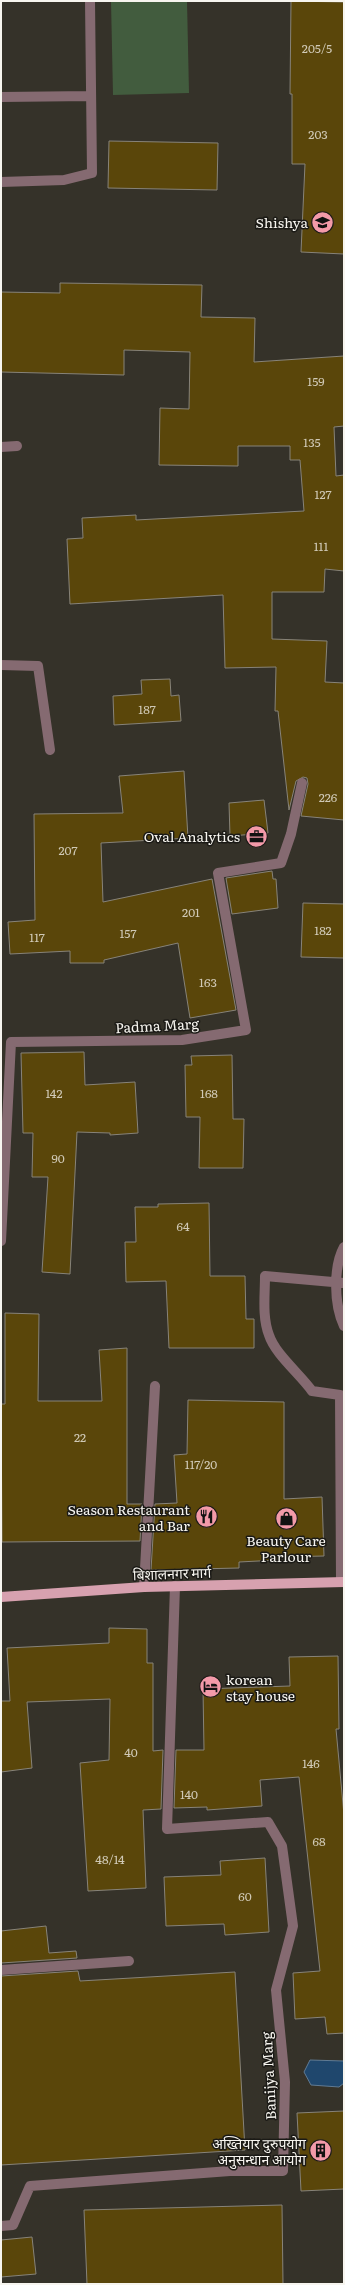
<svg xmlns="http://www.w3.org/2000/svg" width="345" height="2285" font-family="Literata,'Noto Sans Devanagari',serif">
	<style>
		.green { fill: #425c3e }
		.water { fill: #1f476d; stroke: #607b94 }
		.building { fill: #5a460a; stroke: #878379 }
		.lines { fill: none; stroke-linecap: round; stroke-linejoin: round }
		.minor { stroke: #856a71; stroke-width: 10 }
		.major { stroke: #d7a1af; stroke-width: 10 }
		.labels { text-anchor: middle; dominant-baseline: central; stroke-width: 3; stroke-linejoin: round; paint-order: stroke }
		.number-label { font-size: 12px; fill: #d0c9b6 }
		.poi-label { font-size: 14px; fill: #f7f5ef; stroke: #1b1a16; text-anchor: end }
		.street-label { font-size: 14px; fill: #f7f5ef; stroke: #1b1a16 }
	</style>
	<rect width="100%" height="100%" fill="#353229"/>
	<path class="green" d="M 111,1 L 187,1 L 189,93 L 113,95 Z"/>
	<path class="water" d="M 310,2060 L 344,2061 L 344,2083 L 339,2087 L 311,2085 L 304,2072 Z"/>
	<path class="building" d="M 291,1 L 344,2 L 344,254 L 301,252 L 305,164 L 292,164 L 292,94 L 290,94 Z
		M 109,141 L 218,143 L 217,190 L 108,188 Z
		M 60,283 L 202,285 L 201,317 L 255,318 L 254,362 L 344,356 L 344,426 L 334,427 L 336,476 L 344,475 L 344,571 L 325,569 L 324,592 L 272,592 L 272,639 L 327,641 L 325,682 L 344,683 L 344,820 L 301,816 L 308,784 L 307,778 L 303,777 L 296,781 L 289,810 L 278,711 L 275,711 L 276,667 L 225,668 L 223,595 L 70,604 L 67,539 L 83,538 L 82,518 L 136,515 L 136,520 L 304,511 L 300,460 L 290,460 L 290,446 L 238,446 L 238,466 L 159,465 L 160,408 L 189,409 L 190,352 L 124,350 L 124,375 L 1,372 L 1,292 L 60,293 Z
		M 170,679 L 171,696 L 179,695 L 181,721 L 114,725 L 113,696 L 142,694 L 141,680 Z
		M 184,771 L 188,838 L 101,843 L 103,902 L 212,879 L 236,1010 L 190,1018 L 178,943 L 104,960 L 104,963 L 70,963 L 70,951 L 10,954 L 8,922 L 35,920 L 34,814 L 123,813 L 119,776 Z
		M 264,800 L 268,833 L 230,836 L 229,803 Z
		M 272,871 L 273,879 L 276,879 L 278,908 L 232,914 L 226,878 Z
		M 303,903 L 344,904 L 344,958 L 301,957 Z
		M 84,1052 L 85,1085 L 135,1082 L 138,1133 L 110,1135 L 110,1133 L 77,1132 L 70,1274 L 42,1272 L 48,1177 L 32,1177 L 33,1133 L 23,1133 L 21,1053 Z
		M 232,1055 L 233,1119 L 244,1119 L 243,1168 L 199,1168 L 200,1117 L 186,1117 L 185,1065 L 192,1065 L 191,1056 Z
		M 209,1203 L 210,1276 L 245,1276 L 246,1319 L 254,1319 L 254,1348 L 169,1348 L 166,1281 L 126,1282 L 125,1242 L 136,1242 L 135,1207 L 158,1207 L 158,1204 Z
		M 5,1313 L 39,1314 L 38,1401 L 102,1401 L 99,1350 L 127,1348 L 127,1504 L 142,1504 L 140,1541 L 2,1542 L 1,1404 L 5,1404 Z
		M 188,1400 L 284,1402 L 284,1499 L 322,1497 L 324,1556 L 278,1557 L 278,1560 L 239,1562 L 239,1568 L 151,1570 L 155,1504 L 177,1503 L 174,1455 L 187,1454 Z
		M 109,1628 L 147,1629 L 147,1663 L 153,1663 L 153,1751 L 163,1750 L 161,1809 L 143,1810 L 146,1888 L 88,1891 L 80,1763 L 109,1760 L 110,1699 L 27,1702 L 32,1768 L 1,1772 L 1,1701 L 10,1701 L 7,1648 L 109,1643 Z
		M 338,1656 L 339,1729 L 336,1729 L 344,1815 L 344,2033 L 327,2034 L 325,2017 L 295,2019 L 293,1973 L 320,1971 L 299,1777 L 260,1780 L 262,1806 L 207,1810 L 207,1807 L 174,1808 L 176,1750 L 204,1750 L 203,1689 L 290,1686 L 289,1657 Z
		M 265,1858 L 269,1932 L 225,1935 L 224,1924 L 166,1926 L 164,1877 L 221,1875 L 220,1861 Z
		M 46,1926 L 49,1953 L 76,1951 L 77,1958 L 1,1963 L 1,1931 Z
		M 78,1971 L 80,1981 L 235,1972 L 245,2150 L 1,2165 L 1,1976 Z
		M 344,2111 L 344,2189 L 301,2191 L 297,2113 Z
		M 282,2205 L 283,2284 L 87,2284 L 84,2210 Z
		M 32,2237 L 36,2274 L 1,2277 L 1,2240 Z"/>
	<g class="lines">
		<path class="minor" d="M 1,97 L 91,96
			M 1,182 L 64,180 L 92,173 L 90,1
			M 1,447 L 17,446
			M 1,665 L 38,666 L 50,750
			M 1,1241 L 11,1042 L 182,1040 L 246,1030 L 218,873 L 281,863 L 291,834 L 302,783
			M 344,1247 C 333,1267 334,1305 344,1326
			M 341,1582 L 340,1395 L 312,1391 C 300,1374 275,1354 269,1335 C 262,1317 265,1295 265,1276 L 344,1283
			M 144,1587 L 155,1386
			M 1,1970 L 129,1961
			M 1,2226 L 13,2225 L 30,2186 L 230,2171 L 283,2171 L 285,2082 L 276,1990 L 293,1926 L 282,1846 L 268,1822 L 167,1829 L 175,1586"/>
		<path class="major" d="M 1,1597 L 144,1587 L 344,1582"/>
	</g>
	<defs>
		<symbol id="school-disc" viewBox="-11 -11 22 22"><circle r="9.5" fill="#f39aa9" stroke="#1b1a16"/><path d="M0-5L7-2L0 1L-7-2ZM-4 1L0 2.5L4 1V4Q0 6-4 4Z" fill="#111"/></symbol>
		<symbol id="office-disc" viewBox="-11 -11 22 22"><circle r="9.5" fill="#f39aa9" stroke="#1b1a16"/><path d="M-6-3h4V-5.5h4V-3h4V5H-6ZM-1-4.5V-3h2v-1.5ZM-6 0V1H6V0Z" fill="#111"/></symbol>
		<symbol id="restaurant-disc" viewBox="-11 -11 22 22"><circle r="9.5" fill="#f39aa9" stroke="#1b1a16"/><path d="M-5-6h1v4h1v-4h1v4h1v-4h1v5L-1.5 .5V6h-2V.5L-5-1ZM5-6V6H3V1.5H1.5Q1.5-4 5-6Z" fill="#111"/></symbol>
		<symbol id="shop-disc" viewBox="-11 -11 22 22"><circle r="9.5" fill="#f39aa9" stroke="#1b1a16"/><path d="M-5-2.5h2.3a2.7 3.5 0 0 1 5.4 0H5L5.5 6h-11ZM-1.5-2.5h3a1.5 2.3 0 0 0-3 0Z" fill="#111"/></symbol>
		<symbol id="hotel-disc" viewBox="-11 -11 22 22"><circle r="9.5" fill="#f39aa9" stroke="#1b1a16"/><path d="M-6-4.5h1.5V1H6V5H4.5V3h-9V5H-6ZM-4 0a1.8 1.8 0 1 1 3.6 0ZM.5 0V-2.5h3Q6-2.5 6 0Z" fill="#111"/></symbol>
		<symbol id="building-disc" viewBox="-11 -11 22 22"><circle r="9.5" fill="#f39aa9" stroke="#1b1a16"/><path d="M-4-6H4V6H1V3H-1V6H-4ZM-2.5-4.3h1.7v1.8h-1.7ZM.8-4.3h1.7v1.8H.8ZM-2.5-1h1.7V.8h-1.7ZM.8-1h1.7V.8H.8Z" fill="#111"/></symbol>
	</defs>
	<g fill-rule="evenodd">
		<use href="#school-disc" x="310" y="210" width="25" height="25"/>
		<use href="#office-disc" x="244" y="824" width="25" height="25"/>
		<use href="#restaurant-disc" x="194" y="1504" width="25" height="25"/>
		<use href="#shop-disc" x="274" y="1506" width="25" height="25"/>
		<use href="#hotel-disc" x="198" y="1674" width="25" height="25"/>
		<use href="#building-disc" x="308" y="2138" width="25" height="25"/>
	</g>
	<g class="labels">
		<g class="number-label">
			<text x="317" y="48">205/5</text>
			<text x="318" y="134">203</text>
			<text x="316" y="381">159</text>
			<text x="312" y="442">135</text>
			<text x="323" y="494">127</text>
			<text x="321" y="546">111</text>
			<text x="147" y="709">187</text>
			<text x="328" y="797">226</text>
			<text x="68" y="850">207</text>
			<text x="191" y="912">201</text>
			<text x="323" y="930">182</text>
			<text x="128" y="933">157</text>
			<text x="37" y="937">117</text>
			<text x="208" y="982">163</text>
			<text x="54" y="1093">142</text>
			<text x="209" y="1093">168</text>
			<text x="58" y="1158">90</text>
			<text x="183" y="1226">64</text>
			<text x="80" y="1437">22</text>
			<text x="201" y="1464">117/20</text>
			<text x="131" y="1752">40</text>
			<text x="311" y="1763">146</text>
			<text x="189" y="1794">140</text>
			<text x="319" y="1841">68</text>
			<text x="110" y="1859">48/14</text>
			<text x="245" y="1896">60</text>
		</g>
		<g class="poi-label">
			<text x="308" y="222">Shishya</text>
			<text x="240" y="836">Oval Analytics</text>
			<text x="190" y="1509">Season Restaurant<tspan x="190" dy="16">and Bar</tspan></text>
			<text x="286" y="1540" text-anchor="middle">Beauty Care<tspan x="286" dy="16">Parlour</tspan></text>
			<text x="226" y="1679" text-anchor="start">korean<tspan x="226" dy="16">stay house</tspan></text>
			<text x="306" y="2143">अख्तियार दुरुपयोग<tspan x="306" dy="16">अनुसन्धान आयोग</tspan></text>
		</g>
		<g class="street-label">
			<text transform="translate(157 1025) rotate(-3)">Padma Marg</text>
			<text transform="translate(172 1573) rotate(-2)">बिशालनगर मार्ग</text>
			<text transform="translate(268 2076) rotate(-93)">Banijya Marg</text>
		</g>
	</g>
	<rect width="345" height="2285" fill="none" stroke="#f7f5ef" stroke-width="4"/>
</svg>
